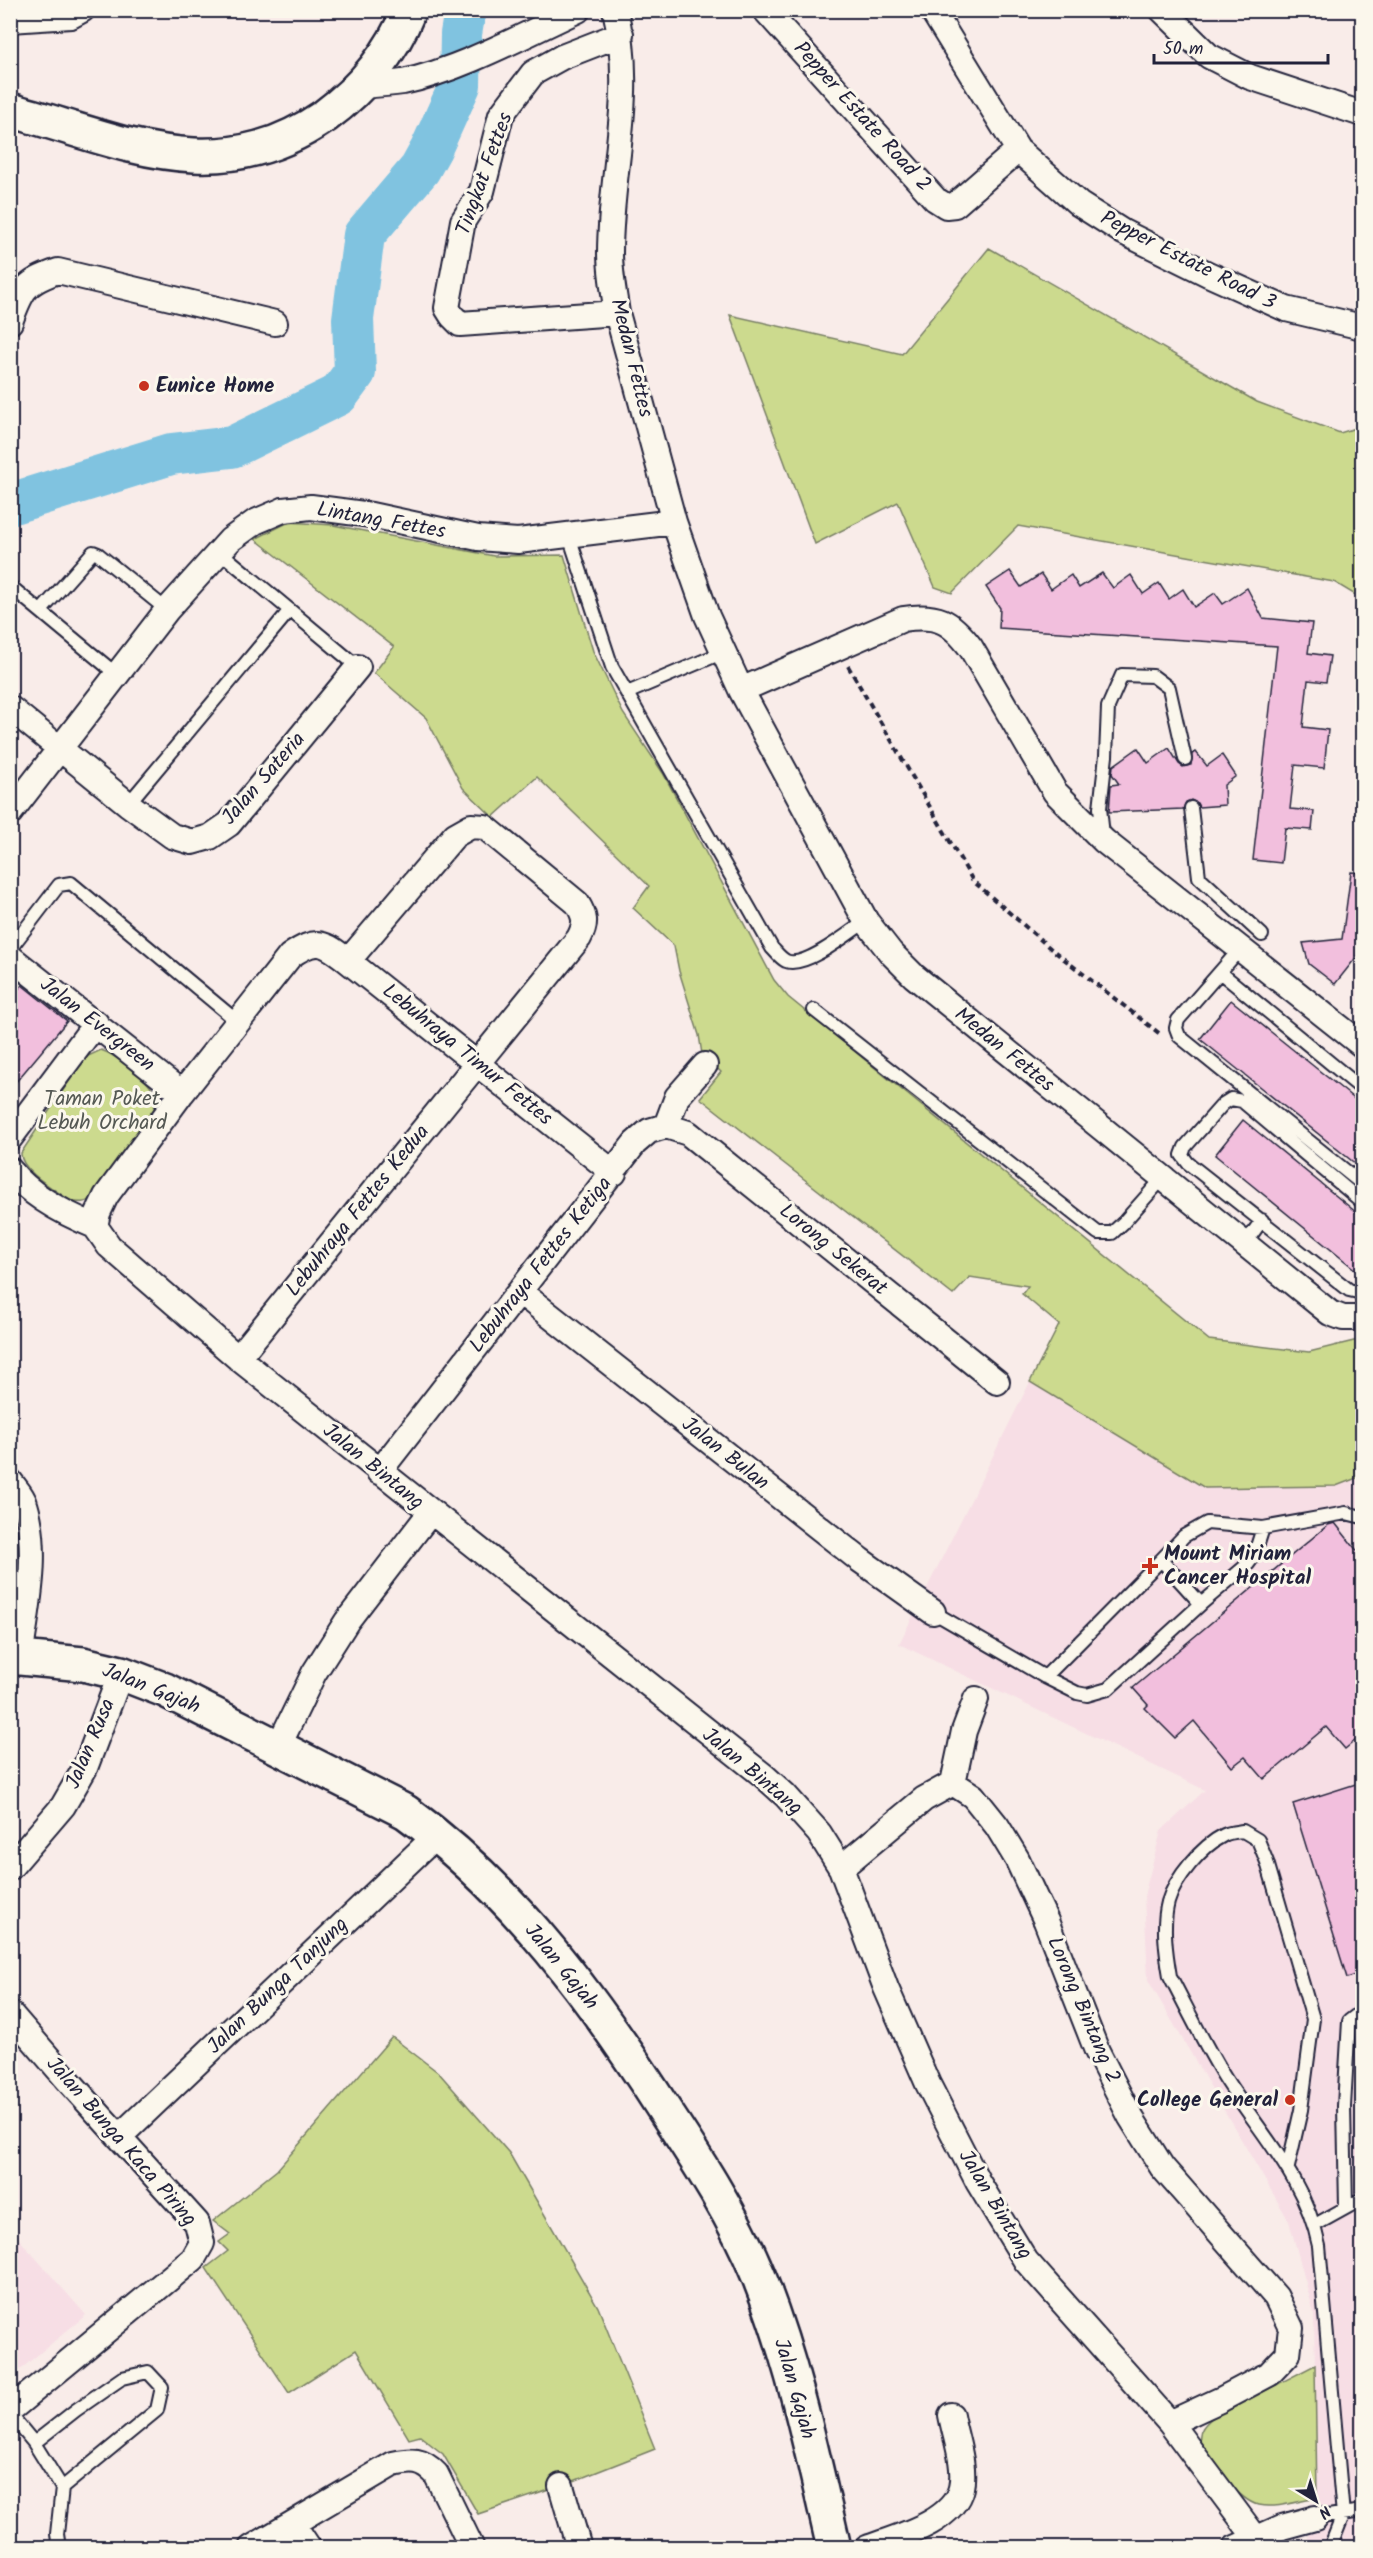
<svg xmlns="http://www.w3.org/2000/svg" width="1373" height="2558" font-family="Kalam,sans-serif">
	<style>
		.built { fill: #f7dee5 }
		.green { fill: #ccda8e; stroke: #777e64; stroke-width: 1.5 }
		.lines { fill: none; stroke-linecap: round; stroke-linejoin: round }
		.river { stroke: #80c3e0; stroke-width: 42 }
		.building { fill: #f2bfdd; stroke: #22223b; stroke-width: 1.5 }
		.lane-casing { stroke: #22223b; stroke-width: 16 }
		.street-casing { stroke: #22223b; stroke-width: 28 }
		.secondary-casing { stroke: #22223b; stroke-width: 38 }
		.path { stroke: #22223b; stroke-width: 4; stroke-dasharray: 6 4.5; stroke-linecap: butt }
		.lane { stroke: #fbf7ec; stroke-width: 12 }
		.street { stroke: #fbf7ec; stroke-width: 24 }
		.secondary { stroke: #fbf7ec; stroke-width: 33 }
		.poi-dot { fill: #c8321e; stroke: #fbf7ec; stroke-width: 2 }
		.labels { text-anchor: middle; dominant-baseline: central; stroke-width: 6; stroke-linejoin: round; paint-order: stroke }
		.street-label { font-size: 21px; fill: #22223b; stroke: #fbf7ec }
		.poi-label { font-size: 21px; font-weight: bold; fill: #22223b; stroke: #fbf7ec; text-anchor: start }
		.park-label { font-size: 21px; fill: #555954; stroke: #fbf7ec }
	</style>
	<rect width="100%" height="100%" fill="#f9ece9"/>
	<filter id="ink" filterUnits="userSpaceOnUse"><feTurbulence type="fractalNoise" baseFrequency=".0167" numOctaves="2"/><feDisplacementMap in="SourceGraphic" scale="12" xChannelSelector="R" yChannelSelector="G"/><feConvolveMatrix kernelMatrix="1 2 1 2 8 2 1 2 1" color-interpolation-filters="sRGB"/></filter>
	<g filter="url(#ink)">
		<path class="built" d="M 1030,1382 L 1205,1488 L 1336,1486 L 1362,1476 L 1362,2547 L 1306,2547 L 1317,2498 L 1314,2313 L 1289,2221 L 1148,1980 L 1144,1896 L 1161,1831 L 1205,1790 L 899,1644 Z
			M 11,2230 L 86,2315 L 11,2377 L 10,2377 Z"/>
		<path class="green" d="M 989,248 L 1257,402 L 1340,433 L 1362,426 L 1362,599 L 1334,582 L 1018,526 L 952,593 L 935,587 L 898,502 L 815,544 L 730,315 L 902,354 Z
			M 289,522 L 333,525 L 494,556 L 564,555 L 593,651 L 623,713 L 663,773 L 774,980 L 788,997 L 1209,1340 L 1309,1352 L 1362,1339 L 1362,1476 L 1336,1486 L 1205,1488 L 1030,1382 L 1059,1325 L 1022,1294 L 1028,1286 L 970,1277 L 953,1295 L 700,1098 L 721,1072 L 702,1054 L 699,1035 L 679,971 L 674,946 L 633,908 L 649,886 L 537,777 L 493,817 L 463,788 L 426,718 L 374,673 L 394,647 L 255,539 Z
			M 101,1050 C 114,1054 147,1079 153,1091 C 157,1100 155,1106 152,1114 L 96,1196 C 88,1202 81,1204 71,1201 C 56,1190 20,1171 21,1153 L 80,1065 L 88,1056 Z
			M 392,2037 L 439,2073 L 509,2153 L 598,2307 L 655,2449 L 561,2486 L 478,2514 L 443,2454 L 420,2436 L 409,2439 L 356,2350 L 289,2393 L 206,2268 L 228,2251 L 219,2242 L 230,2234 L 213,2221 L 277,2170 Z
			M 1315,2365 L 1317,2498 C 1299,2501 1276,2509 1258,2505 C 1241,2501 1202,2458 1200,2441 C 1198,2431 1205,2424 1212,2418 Z"/>
		<g class="lines">
			<path class="river" d="M 10,504 L 171,454 L 232,447 L 338,395 L 355,372 L 353,319 L 364,235 L 420,169 L 431,149 L 460,85 L 461,34 L 465,10"/>
		</g>
		<path class="building" d="M 1010,571 L 1021,587 L 1041,574 L 1051,589 L 1071,575 L 1079,588 L 1102,573 L 1113,588 L 1131,575 L 1143,594 L 1159,583 L 1169,599 L 1183,589 L 1194,607 L 1215,593 L 1223,604 L 1247,588 L 1263,618 L 1312,623 L 1308,653 L 1330,656 L 1326,682 L 1308,680 L 1303,727 L 1328,730 L 1324,768 L 1295,765 L 1290,809 L 1314,811 L 1312,830 L 1285,828 L 1281,863 L 1253,860 L 1277,646 L 999,628 L 1000,608 L 986,587 Z
			M 1138,748 L 1148,763 L 1169,748 L 1179,764 L 1183,767 L 1191,765 L 1192,754 L 1196,752 L 1207,766 L 1222,755 L 1236,776 L 1224,785 L 1225,805 L 1199,807 L 1197,803 L 1191,800 L 1186,802 L 1183,809 L 1109,812 L 1111,785 L 1119,784 L 1112,774 L 1113,766 Z
			M 1351,872 L 1362,873 L 1362,950 L 1335,984 L 1309,964 L 1303,943 L 1342,939 Z
			M 22,985 L 67,1021 L 10,1089 L 10,998 Z
			M 1231,1000 L 1362,1105 L 1362,1169 L 1200,1039 Z
			M 1243,1120 L 1362,1217 L 1362,1275 L 1215,1155 Z
			M 1335,1523 L 1362,1557 L 1362,1735 L 1345,1749 L 1326,1727 L 1264,1779 L 1245,1757 L 1232,1767 L 1194,1721 L 1175,1738 L 1145,1708 L 1148,1705 L 1133,1688 L 1328,1525 Z
			M 1362,1782 L 1362,1973 L 1347,1978 L 1293,1804 Z"/>
		<g class="lines">
			<defs>
				<path id="lane" d="M 569,536 L 612,667 L 772,948 C 776,952 780,958 786,961 C 805,969 850,932 866,921
					M 219,551 L 358,667
					M 10,586 L 116,674
					M 41,611 L 93,552 L 98,554 L 167,610
					M 627,693 L 724,652
					M 128,804 L 290,610
					M 1191,808 L 1199,877 L 1262,935
					M 1103,835 L 1100,808 L 1106,756 L 1108,707 L 1122,675 L 1153,676 L 1169,688 L 1185,759
					M 10,949 L 59,885 L 71,883 L 238,1022
					M 1240,949 L 1178,1020 L 1176,1028 L 1179,1036 L 1362,1184
					M 1221,973 L 1362,1089
					M 814,1010 L 1098,1233 L 1112,1233 L 1123,1223 L 1162,1179
					M 1362,1202 L 1242,1101 L 1231,1099 L 1223,1104 L 1185,1147 L 1182,1155 L 1188,1163 L 1349,1290 L 1362,1293
					M 1244,1245 L 1262,1220
					M 1161,1560 L 1184,1536 L 1207,1523 L 1263,1528 L 1346,1513 L 1362,1517
					M 1201,1604 L 1248,1564 L 1254,1556 L 1263,1528
					M 933,1612 L 1045,1677 L 1077,1693 L 1087,1695 L 1108,1689 L 1201,1604 L 1161,1560 L 1045,1677
					M 1288,2167 L 1301,2110 L 1313,2019 L 1267,1862 L 1258,1840 L 1243,1831 C 1237,1832 1230,1832 1224,1835 C 1202,1846 1175,1878 1168,1902 C 1162,1925 1166,1953 1170,1976 C 1188,2010 1205,2046 1225,2078 C 1261,2135 1305,2178 1319,2246 L 1343,2515 L 1330,2548
					M 1346,2207 L 1344,2106 L 1349,2021 L 1362,2011
					M 1315,2225 L 1362,2199
					M 10,2414 L 34,2443 L 62,2488 L 57,2534 L 59,2548
					M 34,2443 L 76,2410 L 122,2378 L 148,2372 L 162,2387 L 157,2410 L 62,2488
					M 1315,2518 L 1362,2511"/>
				<path id="street" d="M 615,10 C 636,93 610,171 610,253 C 610,273 614,293 617,313 L 674,522 L 707,616 L 741,690 L 866,921 L 891,953 L 914,976 L 1330,1313 L 1343,1318 L 1362,1318
					M 765,10 L 935,199 L 946,206 L 955,205 L 1018,150
					M 932,10 L 1018,150 L 1079,204 L 1123,232 L 1208,274 L 1286,309 L 1362,327
					M 1162,10 L 1209,56 L 1250,77 L 1362,114
					M 10,20 L 71,16 L 82,10
					M 361,86 C 375,85 389,84 403,82 C 460,70 524,35 578,10
					M 617,313 L 460,324 L 452,316 L 447,308 L 463,221 L 482,191 L 501,115 L 533,73 L 562,57 L 621,34
					M 10,322 C 22,289 24,283 58,271 L 275,323
					M 741,690 L 903,619 C 937,614 950,620 971,648 L 1055,792 L 1104,841 L 1362,1045
					M 10,708 L 128,804 L 172,836 L 192,842 L 210,837 L 229,824 L 358,667
					M 10,813 L 167,610 L 230,540 L 255,522 L 283,510 L 311,507 L 371,515 L 478,538 L 518,541 L 674,522
					M 10,957 L 182,1093
					M 666,1126 L 688,1133 L 997,1382
					M 10,1138 L 96,1023
					M 10,1170 C 31,1196 65,1214 95,1226
					M 95,1226 L 109,1246 L 238,1358 L 764,1776 L 785,1795 L 819,1833 L 841,1868 L 886,1988 L 928,2084 L 978,2182 L 1026,2261 L 1170,2423 L 1255,2537
					M 95,1226 L 98,1213 L 106,1196 L 182,1093 L 290,956 C 317,937 324,942 348,961 L 614,1173
					M 520,1292 L 860,1560 L 933,1612
					M 238,1358 L 579,938 C 587,923 585,916 577,903 L 485,827 L 471,826 L 455,835 L 348,961
					M 379,1472 L 635,1143 L 649,1131 L 666,1126 L 677,1097 L 705,1065
					M 10,1481 C 15,1488 23,1496 25,1504 C 40,1553 27,1609 20,1658
					M 278,1747 L 314,1673 L 347,1621 L 430,1513
					M 953,1783 L 973,1796 L 997,1826 L 1017,1859 L 1046,1921 L 1097,2051 L 1130,2116 L 1162,2167 L 1276,2297 L 1291,2328 L 1288,2354 L 1269,2374 L 1222,2399 L 1170,2423
					M 10,1868 L 63,1806 L 85,1768 L 121,1673
					M 841,1868 L 924,1799 L 953,1783 L 964,1731 L 976,1699
					M 10,2013 L 65,2077 L 197,2223 L 202,2243 L 193,2259 L 10,2410
					M 119,2137 L 437,1835
					M 561,2486 L 579,2548
					M 293,2524 L 309,2548
					M 251,2548 L 393,2464 C 412,2460 422,2459 436,2474 L 472,2548
					M 867,2548 C 896,2537 953,2523 961,2488 C 966,2465 955,2437 951,2415
					M 1235,2548 L 1282,2527 L 1315,2518"/>
				<path id="secondary" d="M 10,110 C 123,141 217,191 325,116 C 363,88 391,55 409,10
					M 10,1657 L 83,1664 L 121,1673 L 165,1690 L 406,1812 C 515,1891 594,2000 665,2111 C 700,2164 735,2218 759,2277 C 794,2365 813,2456 834,2548"/>
			</defs>
			<use href="#lane" class="lane-casing"/>
			<use href="#street" class="street-casing"/>
			<use href="#secondary" class="secondary-casing"/>
			<path class="path" d="M 848,666 L 973,881 L 1050,948 L 1160,1034"/>
			<use href="#lane" class="lane"/>
			<use href="#street" class="street"/>
			<use href="#secondary" class="secondary"/>
		</g>
	</g>
	<g class="poi-dot">
		<circle cx="144" cy="386" r="6"/>
		<path d="M1147 1557h6v6h6v6h-6v6h-6v-6h-6v-6h6z"/>
		<circle cx="1290" cy="2100" r="6"/>
	</g>
	<g class="labels">
		<g class="street-label">
			<text transform="translate(862 117) rotate(48)">Pepper Estate Road 2</text>
			<text transform="translate(485 174) rotate(-70)">Tingkat Fettes</text>
			<text transform="translate(1188 261) rotate(27)">Pepper Estate Road 3</text>
			<text transform="translate(631 358) rotate(76)">Medan Fettes</text>
			<text transform="translate(381 521) rotate(10)">Lintang Fettes</text>
			<text transform="translate(264 779) rotate(-49)">Jalan Sateria</text>
			<text transform="translate(97 1025) rotate(38)">Jalan Evergreen</text>
			<text transform="translate(1004 1050) rotate(39)">Medan Fettes</text>
			<text transform="translate(467 1055) rotate(39)">Lebuhraya Timur Fettes</text>
			<text transform="translate(358 1211) rotate(-51)">Lebuhraya Fettes Kedua</text>
			<text transform="translate(833 1250) rotate(39)">Lorong Sekerat</text>
			<text transform="translate(541 1265) rotate(-52)">Lebuhraya Fettes Ketiga</text>
			<text transform="translate(725 1454) rotate(38)">Jalan Bulan</text>
			<text transform="translate(373 1467) rotate(39)">Jalan Bintang</text>
			<text transform="translate(151 1689) rotate(22)">Jalan Gajah</text>
			<text transform="translate(91 1744) rotate(-67)">Jalan Rusa</text>
			<text transform="translate(752 1772) rotate(40)">Jalan Bintang</text>
			<text transform="translate(561 1967) rotate(51)">Jalan Gajah</text>
			<text transform="translate(278 1986) rotate(-44)">Jalan Bunga Tanjung</text>
			<text transform="translate(1083 2010) rotate(67)">Lorong Bintang 2</text>
			<text transform="translate(121 2142) rotate(49)">Jalan Bunga Kaca Piring</text>
			<text transform="translate(995 2205) rotate(59)">Jalan Bintang</text>
			<text transform="translate(794 2389) rotate(74)">Jalan Gajah</text>
		</g>
		<g class="poi-label">
			<text x="156" y="386">Eunice Home</text>
			<text x="1164" y="1554">Mount Miriam<tspan x="1164" dy="24">Cancer Hospital</tspan></text>
			<text x="1278" y="2100" text-anchor="end">College General</text>
		</g>
		<g class="park-label">
			<text x="102" y="1099">Taman Poket<tspan x="102" dy="24">Lebuh Orchard</tspan></text>
		</g>
	</g>
	<rect width="1373" height="2558" fill="none" stroke="#fbf7ec" stroke-width="36"/>
	<rect x="18" y="18" width="1337" height="2522" fill="none" stroke="#22223b" stroke-width="2" filter="url(#ink)"/>
	<g transform="translate(1316 2501) rotate(142)" stroke="#fbf7ec" stroke-width="4.5" paint-order="stroke">
	<path d="M0-4.5L10 22L0 15L-10 22Z" fill="#22223b"/>
	<text y="-9" font-size="16" font-weight="bold" text-anchor="middle" fill="#22223b">N</text>
	</g>
	<path d="M1154 54v9h174v-9" fill="none" stroke="#22223b" stroke-width="3"/>
	<text x="1163" y="54" font-size="18" fill="#22223b" stroke="#fbf7ec" stroke-width="4.5" paint-order="stroke">50 m</text>
</svg>
